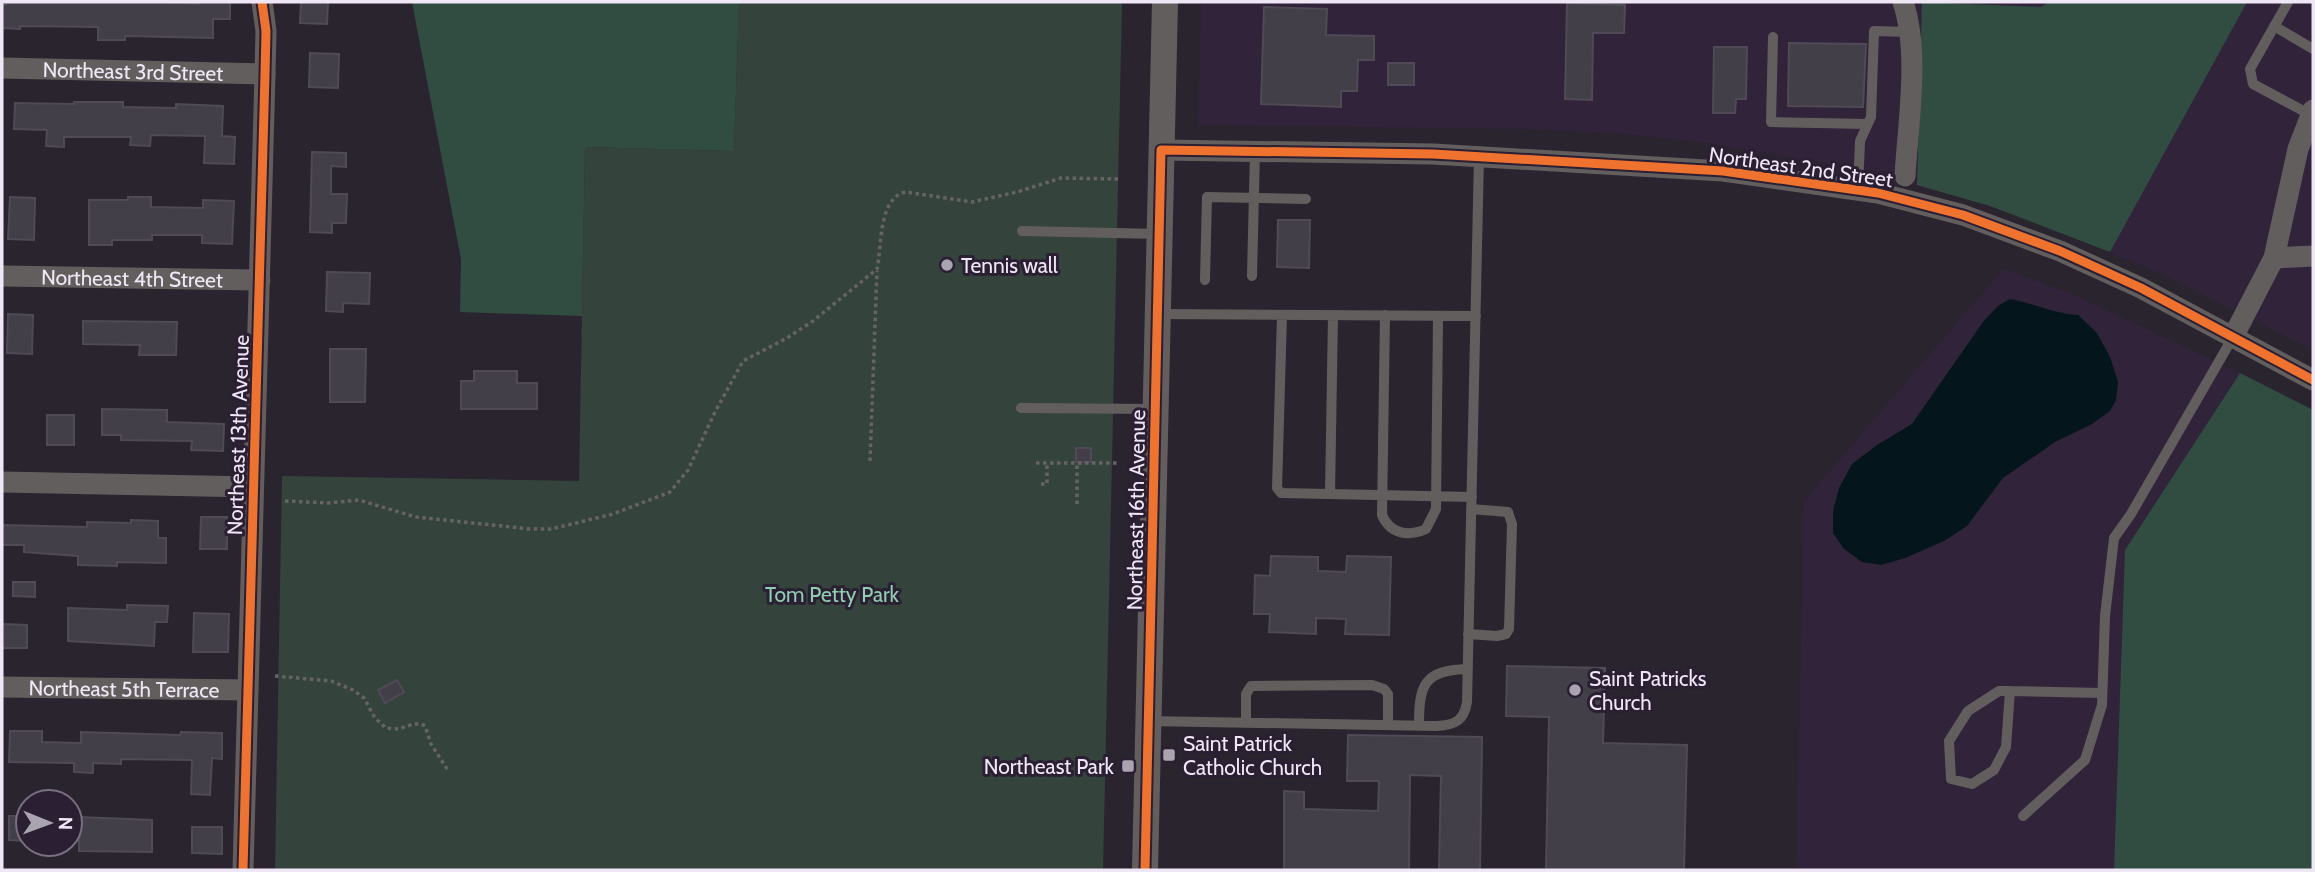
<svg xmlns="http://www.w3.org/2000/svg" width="2315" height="872" font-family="Cabin,sans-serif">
<rect width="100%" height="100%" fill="#2a242f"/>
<path fill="#31233a" d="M1201 2H2313V350L2164 275 2039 223 1990 206 1846 167 1701 142 1614 133 1524 129 1198 125Z
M2003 269 2070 293 2240 373 2125 550 2114 870H1796L1804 501Z"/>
<path fill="#34443d" d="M739 2H1122L1103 870H275L282 476 579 481 585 147 734 151Z"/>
<path fill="#314d41" d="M412 2H739L734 151 585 147 582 316 460 312 461 259Z
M1922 2 2041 7 2049 2H2247L2110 252 1990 206 1917 185Z
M2240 373 2313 410V870H2114L2125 550Z"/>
<path fill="#04151c" d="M2010 299C2033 303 2055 314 2078 315L2097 333 2110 357 2118 382 2116 400 2110 411 2092 424 2055 442 2003 478 1967 526 1944 541 1905 558 1881 565 1862 562 1844 549 1833 533V511L1839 488 1852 464 1877 445 1912 424 1983 322 1998 306Z"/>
<path fill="#423f49" stroke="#4f4a55" stroke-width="2" d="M6 2H165L199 4V2H230V19H213V38L125 36V40H98V27L20 26V29L2 28V5H6Z
M301 2H328L327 24 300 23Z
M1567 3 1625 5 1624 33H1593L1592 100 1565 99Z
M1264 7 1327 9 1326 35 1374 36V60H1358L1357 91H1341V107L1261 104Z
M1789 43 1866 44 1863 107 1788 106Z
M1714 47H1747L1746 99H1736L1735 113H1713Z
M310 53 339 54 338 88 309 87Z
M1388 63H1414V85H1388Z
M74 102H123V107L176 108V104L223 106 222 136 235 137 234 164 204 163 205 136 151 135 150 146 130 145 131 137H64V147L46 146 47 130 14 129 15 103 74 104Z
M312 152 346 153V167L331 166V194H347L346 223H332V233L310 232Z
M10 197 35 198 34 240 8 239Z
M128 197H151V207L203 208V200L234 201 232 244 202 243V235H152V240H112V245H89V200H128Z
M1278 220H1310L1309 268 1277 267Z
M327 272 370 273 369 304 343 303V312L326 311Z
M8 314 33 315 32 354 7 353Z
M83 321 177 322 176 355H139L140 345 83 344Z
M330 349H366L365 402H330Z
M474 371H517V383H537V409H461V381H474Z
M102 409 167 410V422L224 424 223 451 191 450 192 441 121 440V435H102Z
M47 415H74V445H47Z
M1076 448H1091V462H1076Z
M201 517H227V549H200Z
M131 520 158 521V538H166V563L117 562V566L78 565V556L24 552V545H2V525L87 527V522L131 523Z
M1271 556 1318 557V571L1346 572 1347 556 1391 557 1389 635 1345 634 1346 619 1316 618V634L1269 632 1270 614H1254L1255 575 1270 576Z
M13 582H35V597L13 596Z
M127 605 168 606 167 622H155L154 646 68 641V608L127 610Z
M194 613 229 614 228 652H193Z
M2 624 27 625V648H2Z
M1507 666 1605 668 1603 743 1687 745 1684 870H1546L1549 717 1506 716Z
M397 680 404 692 385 703 378 690Z
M10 731H42V742L81 743V732L180 735 181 732 222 733V759L212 758 210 795 191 794 192 760 121 759V764L93 763V773L74 772V763L9 762Z
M1348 735 1482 737 1480 870H1439L1441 776 1410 775 1409 870H1284V791L1304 792V809L1378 811 1379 781H1347Z
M9 816H23V824H28V841L9 840Z
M79 817 152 820V852L79 851Z
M192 827H222V854L192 853Z"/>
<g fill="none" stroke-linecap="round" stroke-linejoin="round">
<path stroke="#676365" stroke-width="3.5" stroke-dasharray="3.5 3.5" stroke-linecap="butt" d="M870 461 877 271
M1036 463H1118
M1041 484H1047V463
M285 501 328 503 359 500 416 517 530 529H551L613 514 670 492 688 470 715 412 743 361 787 338 813 321 877 269C882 247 878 197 906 192L972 202 1017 192 1061 178 1121 179
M1077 504V463
M275 676 331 681 353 690 364 698 375 718 386 728 399 729 413 724H421L425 726 431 744 449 772"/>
<path stroke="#635e5e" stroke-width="10" d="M2288 2 2250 69 2253 84 2311 115
M2274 26 2313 49
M1773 37 1771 122 1867 124
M1858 190 1860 141 1871 117 1874 31 1910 32
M1022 231 1159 234
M1252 276 1255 151
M1205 280 1207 197 1306 199
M1157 314 1476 316
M1282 315 1277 488 1281 493 1472 497
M1385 315 1382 515C1390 534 1408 537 1426 529L1436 509 1438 316
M1021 408 1155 409
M1330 494 1333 315
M1468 634 1497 636 1506 634 1509 629 1512 524 1508 512 1471 509
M2010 691 2006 747 1994 770 1972 784 1951 779 1949 741 1968 711 1999 691H2010L2102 693
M1148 721 1436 726C1455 725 1464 721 1467 702L1479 156
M1246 723V694L1251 686 1372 685 1384 689 1388 694V725
M1419 726C1419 686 1423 670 1467 669
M2023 816 2085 760 2102 705 2105 616 2114 538 2131 514 2233 337"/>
<g stroke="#635e5e" stroke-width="21">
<path d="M1903 2C1920 53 1908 122 1905 176"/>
<path id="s1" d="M2 68 265 74"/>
<path d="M1161 150 1433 154 1723 171 1878 193 1963 215 2060 251 2141 288 2313 380"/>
<path d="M2274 258 2313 256"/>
<path id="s2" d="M2 276 260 280"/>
<path d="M2233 337 2274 258 2298 149 2313 110"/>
<path d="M2 482 253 487"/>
<path id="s3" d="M2 687 248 690"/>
<path d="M243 870 265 74 266 31 262 2"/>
</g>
<path stroke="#635e5e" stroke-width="26" d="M1145 870 1165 2"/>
<defs>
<path id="cycleway" d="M243 870 265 74 266 31 262 2
M1145 870 1161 150 1433 154 1723 171 1878 193 1963 215 2060 251 2141 288 2313 380"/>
</defs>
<use href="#cycleway" stroke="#2b1f33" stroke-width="13"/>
<use href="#cycleway" stroke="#ef722f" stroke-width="9"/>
</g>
<g fill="#aaa3b0" stroke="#2b1f33" stroke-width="2.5">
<circle cx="947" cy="265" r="7"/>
<circle cx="1575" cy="690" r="7"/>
<rect x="1162" y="748" width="14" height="14" rx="3.5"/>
<rect x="1121" y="759" width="14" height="14" rx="3.5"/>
</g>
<g text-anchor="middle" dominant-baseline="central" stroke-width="6" stroke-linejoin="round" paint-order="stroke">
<g font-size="21" fill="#efe7f5" stroke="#2b1f33">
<text stroke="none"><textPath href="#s1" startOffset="131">Northeast 3rd Street</textPath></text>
<text transform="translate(1801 167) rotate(8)">Northeast 2nd Street</text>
<text stroke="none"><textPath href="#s2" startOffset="130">Northeast 4th Street</textPath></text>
<text transform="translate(238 435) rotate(-88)">Northeast 13th Avenue</text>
<text transform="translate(1136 510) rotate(-89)">Northeast 16th Avenue</text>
<text stroke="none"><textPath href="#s3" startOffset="122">Northeast 5th Terrace</textPath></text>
</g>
<g font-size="21" fill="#efe7f5" stroke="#2b1f33" text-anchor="start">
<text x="961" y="265">Tennis wall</text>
<text x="1589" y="678">Saint Patricks<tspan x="1589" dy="24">Church</tspan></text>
<text x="1183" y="743">Saint Patrick<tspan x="1183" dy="24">Catholic Church</tspan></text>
<text x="1114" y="766" text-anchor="end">Northeast Park</text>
</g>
<g font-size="21" fill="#8fceb0" stroke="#2b1f33">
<text x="832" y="594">Tom Petty Park</text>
</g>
</g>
<rect width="2315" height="872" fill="none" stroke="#efe7f5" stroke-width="7"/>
<g transform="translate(49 823) rotate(91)"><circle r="33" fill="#2b1f33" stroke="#796f81" stroke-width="2"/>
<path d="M0-5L12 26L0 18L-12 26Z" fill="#aaa3b0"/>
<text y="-10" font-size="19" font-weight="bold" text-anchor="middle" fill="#efe7f5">N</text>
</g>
</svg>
